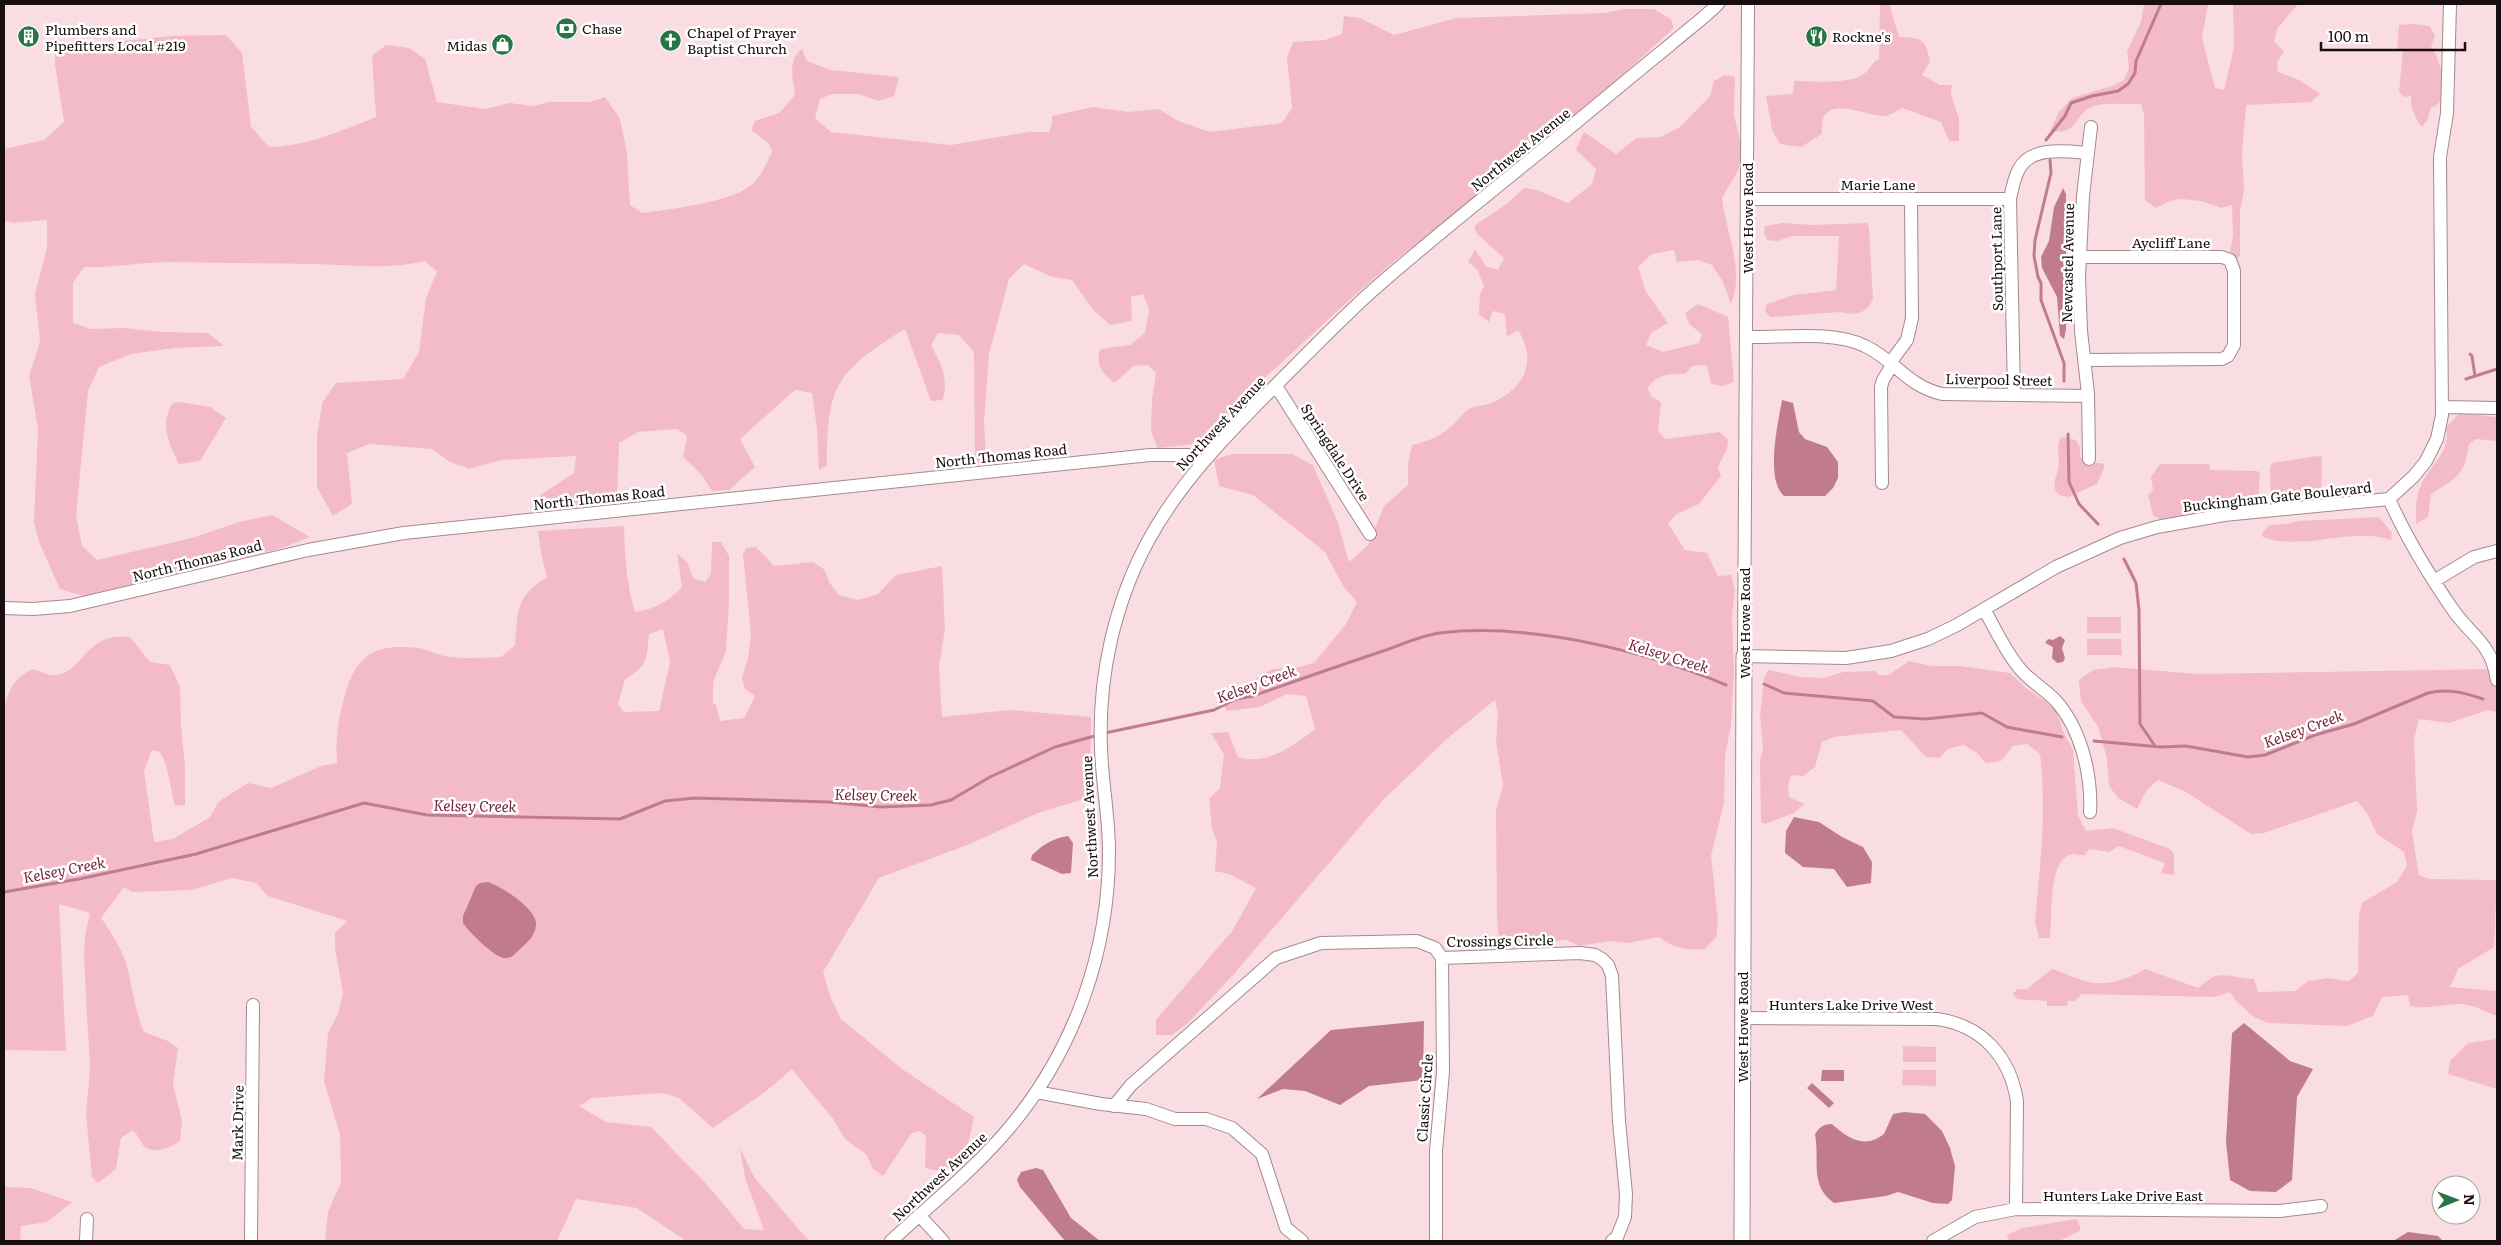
<svg xmlns="http://www.w3.org/2000/svg" width="2501" height="1245" font-family="Literata,serif">
<rect width="100%" height="100%" fill="#fadde3"/>
<path fill="#f3bbc8" fill-rule="evenodd" d="M1880 4H1889L1899 37C1921 38 1926 38 1930 62L1922 75 1940 85H1952L1951 95 1959 119V141H1949L1941 122 1902 108C1897 111 1890 116 1884 116 1861 115 1818 91 1822 134L1801 147 1780 144 1772 130 1766 96 1793 94 1794 81C1813 81 1851 85 1865 73 1871 68 1871 63 1879 59Z
M2144 4H2208L2202 38 2215 88 2224 90 2234 48 2233 4H2298L2277 29 2274 42 2284 51 2277 62 2278 72 2299 80 2320 94 2311 102 2246 105 2242 154 2244 190 2240 212V256L2235 260 2230 255 2233 234 2232 205 2221 208 2201 201 2181 199 2170 201 2156 208 2145 200 2144 114 2141 104C2127 105 2107 102 2094 106 2073 113 2080 136 2050 131L2059 112 2072 98 2115 85 2124 80 2129 68 2127 51 2141 22Z
M1624 9H1654L1671 19 1674 28 1599 96 1393 262 1346 303 1241 400 1211 437 1195 444 1158 448 1151 432 1152 400 1156 373 1148 365 1134 366 1114 383C1101 370 1096 368 1100 349L1130 345 1145 333 1149 309 1143 294 1131 297 1132 321 1110 325 1094 311 1072 280 1052 277 1024 264 1009 279 989 354 984 422 986 460 975 465 974 352 959 335 938 333 931 345C942 366 948 376 943 400L931 401 905 329C837 371 827 384 827 465L819 470 817 429 812 393 795 390 740 439 755 467 729 490 712 491 701 474 683 457 687 436 677 429 638 432 619 443 617 499 593 504 552 507 539 496 574 473 576 456 501 460 469 469 450 462 432 449 369 444 347 453 352 504 333 516 317 487V436L322 403 336 383 403 379 419 352 426 298 437 272 425 261C388 270 349 265 312 264 265 263 218 263 171 262 142 262 113 268 84 267L73 283V323L91 329 124 328 164 332 208 333 224 346 174 348 131 354 99 367 88 391 76 515 82 546 97 560 192 538 239 522 272 515 310 537 282 548 83 596 60 589 39 542 34 522 38 429 29 376 40 342 35 293 47 248V220L13 223 4 220V149L44 140 64 122 55 64V48L172 36 226 35 242 53 251 127 269 147C308 146 340 131 376 117L372 56 386 45 409 48 425 59 437 102 485 109 510 103 533 106 549 102H590L605 97 620 119 627 153 630 205 642 213C670 209 727 203 750 186 761 178 767 163 772 151L769 144 751 130 755 121 779 113 795 95C793 77 787 61 802 49L807 61 831 70 899 77 894 96 879 101 858 94H832L820 99 815 118 831 132 951 145 1029 132H1049L1052 124V116L1093 107 1129 112 1159 109 1178 121 1210 132 1282 123 1292 108 1287 58 1293 42 1325 40 1342 34 1344 16 1360 18 1394 35 1456 18 1604 13Z
M2413 24 2430 26 2435 36 2431 46C2441 62 2443 77 2445 95L2438 104 2431 108 2427 121 2422 127C2415 118 2410 107 2411 96L2404 97 2399 92 2403 51H2397L2399 25Z
M1725 75 1735 77 1734 115 1742 149 1739 169 1722 198C1726 233 1745 271 1731 304L1723 282 1712 265 1698 260 1677 262 1674 250 1652 254 1638 267 1646 292 1668 323 1651 333 1646 345 1663 352 1699 343 1702 334 1690 325 1685 313 1698 304 1728 317 1734 382 1722 386 1711 384 1707 365 1692 366 1685 374C1668 373 1658 375 1647 388L1652 397 1661 402 1658 431 1665 439 1720 432 1728 440 1727 449 1718 467 1721 476 1699 504 1677 514 1668 523 1685 550 1707 553 1718 576 1731 575 1735 589 1732 617 1734 671 1731 725 1725 756 1724 803 1711 856 1718 921 1716 937 1705 949C1687 950 1674 949 1659 937L1628 943 1611 941 1579 946 1567 940 1518 943 1499 940 1497 919 1496 811 1503 785 1496 741 1498 715 1495 700 1448 738 1383 800 1233 975 1188 1023 1172 1035H1156V1020L1233 930 1256 888 1229 874 1215 871 1217 841 1212 829 1209 799 1220 788 1224 755 1211 733 1228 732 1238 757C1267 766 1293 746 1315 729L1306 696 1287 694 1260 707 1227 711 1220 698 1273 669 1299 667 1314 663 1346 624 1357 602 1343 586 1325 552 1253 495 1219 486 1214 460 1232 454H1292L1313 465 1338 523 1349 562 1368 545 1384 506 1408 485V464L1412 445C1430 441 1443 435 1456 422 1460 418 1464 412 1469 409 1475 405 1484 406 1491 403 1524 389 1538 362 1518 330L1507 337 1505 314 1493 311 1489 322 1479 314 1480 294 1484 286 1477 269 1468 262 1475 250 1486 266 1498 270 1504 258 1477 234 1474 226 1508 203 1524 188 1537 190 1568 203 1592 184 1596 169 1576 150 1584 132 1616 154 1637 138 1661 137 1680 127 1710 96 1714 81Z
M1783 223 1812 225 1867 223 1869 227 1873 299C1868 313 1855 316 1840 312L1770 317 1765 311 1767 304 1794 295 1836 290 1839 236H1792L1777 241 1767 240 1764 233 1765 226Z
M181 402 210 407 226 418 200 461 179 464C169 444 159 424 173 403Z
M2459 413 2497 417V441L2476 439 2469 444C2464 476 2458 477 2431 494L2428 517 2416 524C2416 510 2415 497 2421 485 2430 465 2452 451 2446 428Z
M2061 437 2076 440 2080 447V457L2095 463H2102L2105 466 2097 484 2068 497 2059 495 2055 490C2054 477 2056 479 2058 470 2061 458 2055 449 2061 437Z
M2318 456 2322 457 2321 499 2271 503 2270 468 2272 463Z
M2160 464H2209L2210 470 2257 471 2260 473 2258 505 2162 520 2153 515 2148 495 2153 490 2151 477Z
M2379 517 2392 533 2391 540C2351 526 2302 552 2263 537L2262 533 2270 525 2288 524 2299 521Z
M624 526C625 555 626 584 635 612 655 609 668 602 682 587L677 553 687 562 693 578 705 582 711 574 712 542H721L729 556V602L726 651 713 682V704H716L720 721 744 718 755 696 745 689 742 678 748 658 751 636 743 555 746 548 756 547 774 566 813 562 825 570 829 582 839 595 858 600 878 594 896 575 942 566 945 629 939 667 942 717 1009 710 1091 717 1090 797 1038 813 970 844 879 878 823 972 830 996 841 1019 902 1069 974 1117 969 1140 959 1164 940 1171 925 1168 926 1136 919 1131 911 1134 883 1176 872 1168 867 1155 845 1139 833 1119 792 1069 765 1092 713 1128 679 1098 663 1093 592 1098 579 1106 606 1122 651 1127 710 1188 744 1229 764 1230 745 1178 740 1148 754 1177 809 1241H686L637 1208 576 1199 557 1241H325L328 1212 341 1182 340 1135 324 1081 328 1033 338 1014 343 993 335 948V933L347 921 268 896 256 883 232 878 192 890 132 892 124 887 101 918C112 933 124 952 128 970 133 992 135 1011 144 1032L168 1041 178 1048 173 1084 182 1121 180 1141C170 1148 157 1154 145 1147 141 1144 138 1135 133 1130L121 1138 116 1169 98 1183 92 1177 86 1114 90 1069 84 958 85 936 90 913 59 904 66 1051 4 1050V709C9 689 14 678 33 669 39 671 49 676 56 675 83 673 85 631 130 637L150 662 170 665 180 687 181 725 185 765V805L175 806C170 789 169 766 160 752L152 750 144 771 154 842 173 839 210 817 218 802 248 783 271 788 321 766 337 763C335 737 339 713 347 688 360 651 379 644 418 648 427 649 435 654 444 656 462 659 482 658 501 657L515 645C518 611 515 597 547 577L541 553 538 531ZM663 629 670 662 659 711 624 712 618 704 625 679C648 667 647 657 649 634Z
M2087 617H2121V633H2087Z
M2087 639H2121L2122 655H2087Z
M1909 661 1931 666H1960L2010 673 2026 688 2045 701 2057 712 2063 731 2073 750 2078 816 2086 831 2113 828 2170 849 2174 854V875L2161 873 2165 863 2119 846 2109 852 2089 849 2085 855C2081 856 2077 854 2073 854 2047 857 2053 919 2050 938H2039L2035 923C2040 864 2047 813 2040 754L2027 744 2013 746 2001 761 1986 763 1977 753 1964 745 1948 749 1939 758 1926 757 1901 730 1834 737 1822 742 1815 767 1803 776 1791 775 1788 785 1789 797 1804 804 1794 813 1765 824 1761 822 1760 760 1763 750 1760 715 1764 678 1768 670 1801 677 1824 678 1843 672 1874 671 1880 675H1889Z
M2114 667 2198 674 2495 669 2497 712 2488 710 2449 723 2419 719 2414 740 2417 811 2412 832 2419 875 2429 879 2497 880 2494 947 2458 969 2450 987 2497 991V1016C2488 1013 2478 1007 2468 1005 2449 1001 2429 1011 2410 1006L2408 995 2382 997 2373 1016 2347 1026 2268 1023 2254 1017 2237 1002 2230 992 2215 997 2082 994 2074 1001H2068L2067 1006H2047V1001L2017 999 2013 993 2018 989H2027L2052 969C2063 972 2071 977 2082 980 2104 988 2126 980 2145 969L2198 988C2202 985 2206 981 2211 978 2221 971 2241 979 2254 979L2258 992 2295 991 2308 981 2327 978 2349 981 2358 973 2359 914 2362 903 2397 882 2407 866 2404 852 2377 834 2367 813 2357 801 2264 833 2251 834 2186 792 2158 780 2146 791 2137 809 2118 798 2109 786 2107 759 2098 727 2081 701 2079 680 2093 670Z
M2497 1039V1089L2448 1074 2450 1061 2468 1043Z
M1903 1046 1936 1047V1062H1903Z
M1903 1070H1936V1086L1902 1085Z
M4 1187 31 1188 72 1202 47 1222 21 1226 20 1241H4Z
M2077 1219 2081 1230 2059 1241H2009L2007 1235 2022 1228Z"/>
<path fill="#c07c8d" d="M2063 188 2066 194V329L2064 339 2060 336 2057 297 2042 268 2041 257 2049 241 2054 207Z
M1782 400 1793 403 1799 432 1805 439 1827 447 1838 462V478L1833 488 1825 496H1784C1765 479 1778 423 1782 400Z
M2060 636 2065 640 2062 648 2065 658 2063 662 2057 663 2052 658 2053 647 2045 643 2048 639 2053 640Z
M1794 817 1819 822 1842 837 1863 847 1872 862 1871 883 1847 887 1834 869 1803 867 1785 853 1786 831Z
M1068 836 1073 843 1071 873 1062 874 1031 860 1032 855C1043 845 1053 838 1068 836Z
M488 882C501 886 535 908 536 923 537 934 527 943 520 949 515 954 511 959 504 958 494 957 469 932 463 923V916L476 886 480 883Z
M1424 1021 1423 1080 1369 1086 1340 1105 1305 1091 1283 1089 1257 1099 1331 1030Z
M2244 1023 2290 1061 2313 1069 2297 1097 2292 1180 2276 1192 2250 1191 2230 1180 2226 1142 2232 1033Z
M1822 1070H1844V1081H1821Z
M1812 1083 1834 1103 1829 1108 1807 1088Z
M1904 1112 1925 1114 1942 1131 1950 1148 1955 1166 1952 1200 1948 1204 1933 1203 1898 1192 1886 1196 1834 1203C1809 1185 1820 1161 1815 1134 1820 1127 1823 1124 1832 1124 1848 1139 1865 1149 1884 1134L1893 1114Z
M1036 1168 1043 1170 1071 1218 1100 1241H1065L1020 1187 1017 1180 1021 1172Z
M2408 1232 2438 1236 2443 1241H2393Z"/>
<g fill="none" stroke-linecap="round" stroke-linejoin="round">
<path stroke="#c07c8d" stroke-width="3" d="M2046 140 2065 116 2071 103 2092 96 2118 91 2128 84 2135 73 2136 61 2161 4
M2050 160 2051 173 2035 240 2034 256 2038 277 2041 283V300L2064 363V381
M2470 354 2472 356 2475 376
M2466 379 2497 369
M2068 434 2069 482 2079 504 2098 524
M2124 559 2136 583 2139 610 2140 724 2155 746
M1764 684 1784 693 1873 701 1894 717 1926 719 1982 713 2007 727 2062 737
M1105 733 1214 710 1236 699 1253 696C1298 680 1344 664 1389 649 1405 643 1423 635 1440 633 1527 622 1646 651 1726 685
M2094 741 2161 747 2186 746 2248 757 2265 755 2315 735 2354 724 2428 693C2448 688 2465 693 2483 699
M4 892 79 879 196 854 364 803 427 815 620 819 665 801 695 798 829 802 881 807 931 805 951 800 990 777 1055 747 1098 735"/>
<defs>
<path id="minor" d="M1748 4 1744 656 1846 658 1891 651 1928 639 1957 625 2056 567 2120 538 2157 527 2224 515 2389 499 2414 476 2426 461 2437 439 2442 415 2440 157 2447 113 2450 4
M1747 199H2010
M2080 257H2222L2230 260 2234 271V345L2228 356 2222 359 2085 360
M1747 337C1782 338 1833 330 1865 346 1895 360 1907 386 1942 394L2088 396
M1890 363 1907 340 1912 318 1911 199
M1276 386 1370 534
M2014 395 2010 199C2012 189 2014 178 2019 169 2031 146 2066 151 2087 153
M2442 407 2497 408
M2089 459 2088 394 2081 331 2079 277 2083 196 2091 127
M1882 483 1881 387 1883 380 1892 365
M2389 499C2406 537 2427 572 2451 607 2470 636 2491 641 2497 680
M2434 581 2474 557 2497 551
M4 608 33 609 70 606 308 550 404 533 1150 455H1188L1201 462
M1985 611C1996 630 2006 653 2021 670 2031 682 2045 689 2056 701 2081 729 2092 775 2090 812
M1442 958 1580 953 1595 955 1602 959 1608 965 1612 976 1619 1121 1626 1194 1625 1217 1617 1237 1612 1241
M1742 1018 1937 1019C1982 1025 2010 1057 2017 1101L2016 1209
M1036 1092 1101 1104 1146 1109 1175 1119H1206L1232 1128 1262 1154 1286 1228 1302 1241
M1114 1106 1131 1085 1276 958 1321 943 1417 941 1435 948 1442 958
M919 1215 943 1241
M86 1241 87 1219
M251 1241 253 1005
M891 1241C931 1204 975 1169 1010 1127 1075 1049 1109 951 1109 851 1109 816 1102 783 1101 748 1098 678 1114 605 1147 543 1180 481 1228 434 1276 385 1308 353 1339 321 1372 291 1439 232 1510 177 1579 120 1609 95 1639 70 1670 45 1686 31 1703 19 1718 4
M1436 1241V1151L1443 1072 1442 958
M1933 1241 1975 1217 2016 1209 2280 1211 2321 1206"/>
<path id="major" d="M1742 1241 1744 656"/>
</defs>
<use href="#minor" stroke="#a4898f" stroke-width="14"/>
<use href="#major" stroke="#a4898f" stroke-width="17"/>
<use href="#minor" stroke="#fff" stroke-width="12"/>
<use href="#major" stroke="#fff" stroke-width="15"/>
</g>
<defs>
<symbol id="bank-disc" viewBox="-11 -11 22 22"><circle r="9.5" fill="#267545" stroke="#fff"/><path d="M-6-4H6V4H-6ZM0-2.3a2.3 2.3 0 1 0 0 4.6a2.3 2.3 0 1 0 0-4.6Z" fill="#fff"/></symbol>
<symbol id="restaurant-disc" viewBox="-11 -11 22 22"><circle r="9.5" fill="#267545" stroke="#fff"/><path d="M-5-6h1v4h1v-4h1v4h1v-4h1v5L-1.5 .5V6h-2V.5L-5-1ZM5-6V6H3V1.5H1.5Q1.5-4 5-6Z" fill="#fff"/></symbol>
<symbol id="building-disc" viewBox="-11 -11 22 22"><circle r="9.5" fill="#267545" stroke="#fff"/><path d="M-4-6H4V6H1V3H-1V6H-4ZM-2.5-4.3h1.7v1.8h-1.7ZM.8-4.3h1.7v1.8H.8ZM-2.5-1h1.7V.8h-1.7ZM.8-1h1.7V.8H.8Z" fill="#fff"/></symbol>
<symbol id="church-disc" viewBox="-11 -11 22 22"><circle r="9.5" fill="#267545" stroke="#fff"/><path d="M-1.2-6h2.4v3.5h3.3v2.4h-3.3V6h-2.4V-.1h-3.3v-2.4h3.3Z" fill="#fff"/></symbol>
<symbol id="shop-disc" viewBox="-11 -11 22 22"><circle r="9.5" fill="#267545" stroke="#fff"/><path d="M-5-2.5h2.3a2.7 3.5 0 0 1 5.4 0H5L5.5 6h-11ZM-1.5-2.5h3a1.5 2.3 0 0 0-3 0Z" fill="#fff"/></symbol>
</defs>
<g fill-rule="evenodd">
<use href="#bank-disc" x="554" y="16" width="25" height="25"/>
<use href="#restaurant-disc" x="1804" y="24" width="25" height="25"/>
<use href="#building-disc" x="16" y="24" width="25" height="25"/>
<use href="#church-disc" x="658" y="28" width="25" height="25"/>
<use href="#shop-disc" x="490" y="32" width="25" height="25"/>
</g>
<g text-anchor="middle" dominant-baseline="central" stroke-width="5" stroke-linejoin="round" paint-order="stroke">
<g font-size="14" fill="#180e10" stroke="#fff" text-anchor="start">
<text x="582" y="28">Chase</text>
<text x="45" y="29">Plumbers and<tspan x="45" dy="16">Pipefitters Local #219</tspan></text>
<text x="687" y="32">Chapel of Prayer<tspan x="687" dy="16">Baptist Church</tspan></text>
<text x="1832" y="36">Rockne's</text>
<text x="487" y="45" text-anchor="end">Midas</text>
</g>
<g font-size="14" fill="#180e10" stroke="#fff">
<text transform="translate(1520 149) rotate(-39)">Northwest Avenue</text>
<text x="1878" y="184">Marie Lane</text>
<text transform="translate(1747 218) rotate(-90)">West Howe Road</text>
<text x="2171" y="242">Aycliff Lane</text>
<text transform="translate(1996 259) rotate(-91)">Southport Lane</text>
<text transform="translate(2067 263) rotate(-89)">Newcastel Avenue</text>
<text transform="translate(1999 379) rotate(1)">Liverpool Street</text>
<text transform="translate(1220 423) rotate(-47)">Northwest Avenue</text>
<text transform="translate(1336 452) rotate(57)">Springdale Drive</text>
<text transform="translate(1001 455) rotate(-6)">North Thomas Road</text>
<text transform="translate(2277 496) rotate(-6)">Buckingham Gate Boulevard</text>
<text transform="translate(599 497) rotate(-6)">North Thomas Road</text>
<text transform="translate(197 560) rotate(-14)">North Thomas Road</text>
<text transform="translate(1744 623) rotate(-90)">West Howe Road</text>
<text transform="translate(1089 817) rotate(-93)">Northwest Avenue</text>
<text transform="translate(1500 940) rotate(-1)">Crossings Circle</text>
<text x="1851" y="1004">Hunters Lake Drive West</text>
<text transform="translate(1742 1027) rotate(-90)">West Howe Road</text>
<text transform="translate(1424 1098) rotate(-86)">Classic Circle</text>
<text transform="translate(237 1123) rotate(-89)">Mark Drive</text>
<text transform="translate(939 1176) rotate(-43)">Northwest Avenue</text>
<text x="2123" y="1195">Hunters Lake Drive East</text>
</g>
<g font-size="15" font-style="italic" fill="#752340" stroke="#fff">
<text transform="translate(1669 655) rotate(17)">Kelsey Creek</text>
<text transform="translate(1256 683) rotate(-20)">Kelsey Creek</text>
<text transform="translate(2303 728) rotate(-20)">Kelsey Creek</text>
<text transform="translate(876 794) rotate(1)">Kelsey Creek</text>
<text transform="translate(475 805) rotate(1)">Kelsey Creek</text>
<text transform="translate(64 869) rotate(-11)">Kelsey Creek</text>
</g>
</g>
<rect width="2501" height="1245" fill="none" stroke="#180e10" stroke-width="10"/>
<g transform="translate(2456 1200) rotate(89)"><circle r="24" fill="#ffffff" stroke="#a39f9f"/>
<path d="M0-4L9 19L0 12L-9 19Z" fill="#267545"/>
<text y="-8" font-size="14" font-weight="bold" text-anchor="middle" fill="#180e10">N</text>
</g>
<path d="M2321 42v8h144v-8" fill="none" stroke="#180e10" stroke-width="2.5"/>
<text x="2328" y="42" font-size="15" fill="#180e10" stroke="#ffffff" stroke-width="4" paint-order="stroke">100 m</text>
</svg>
